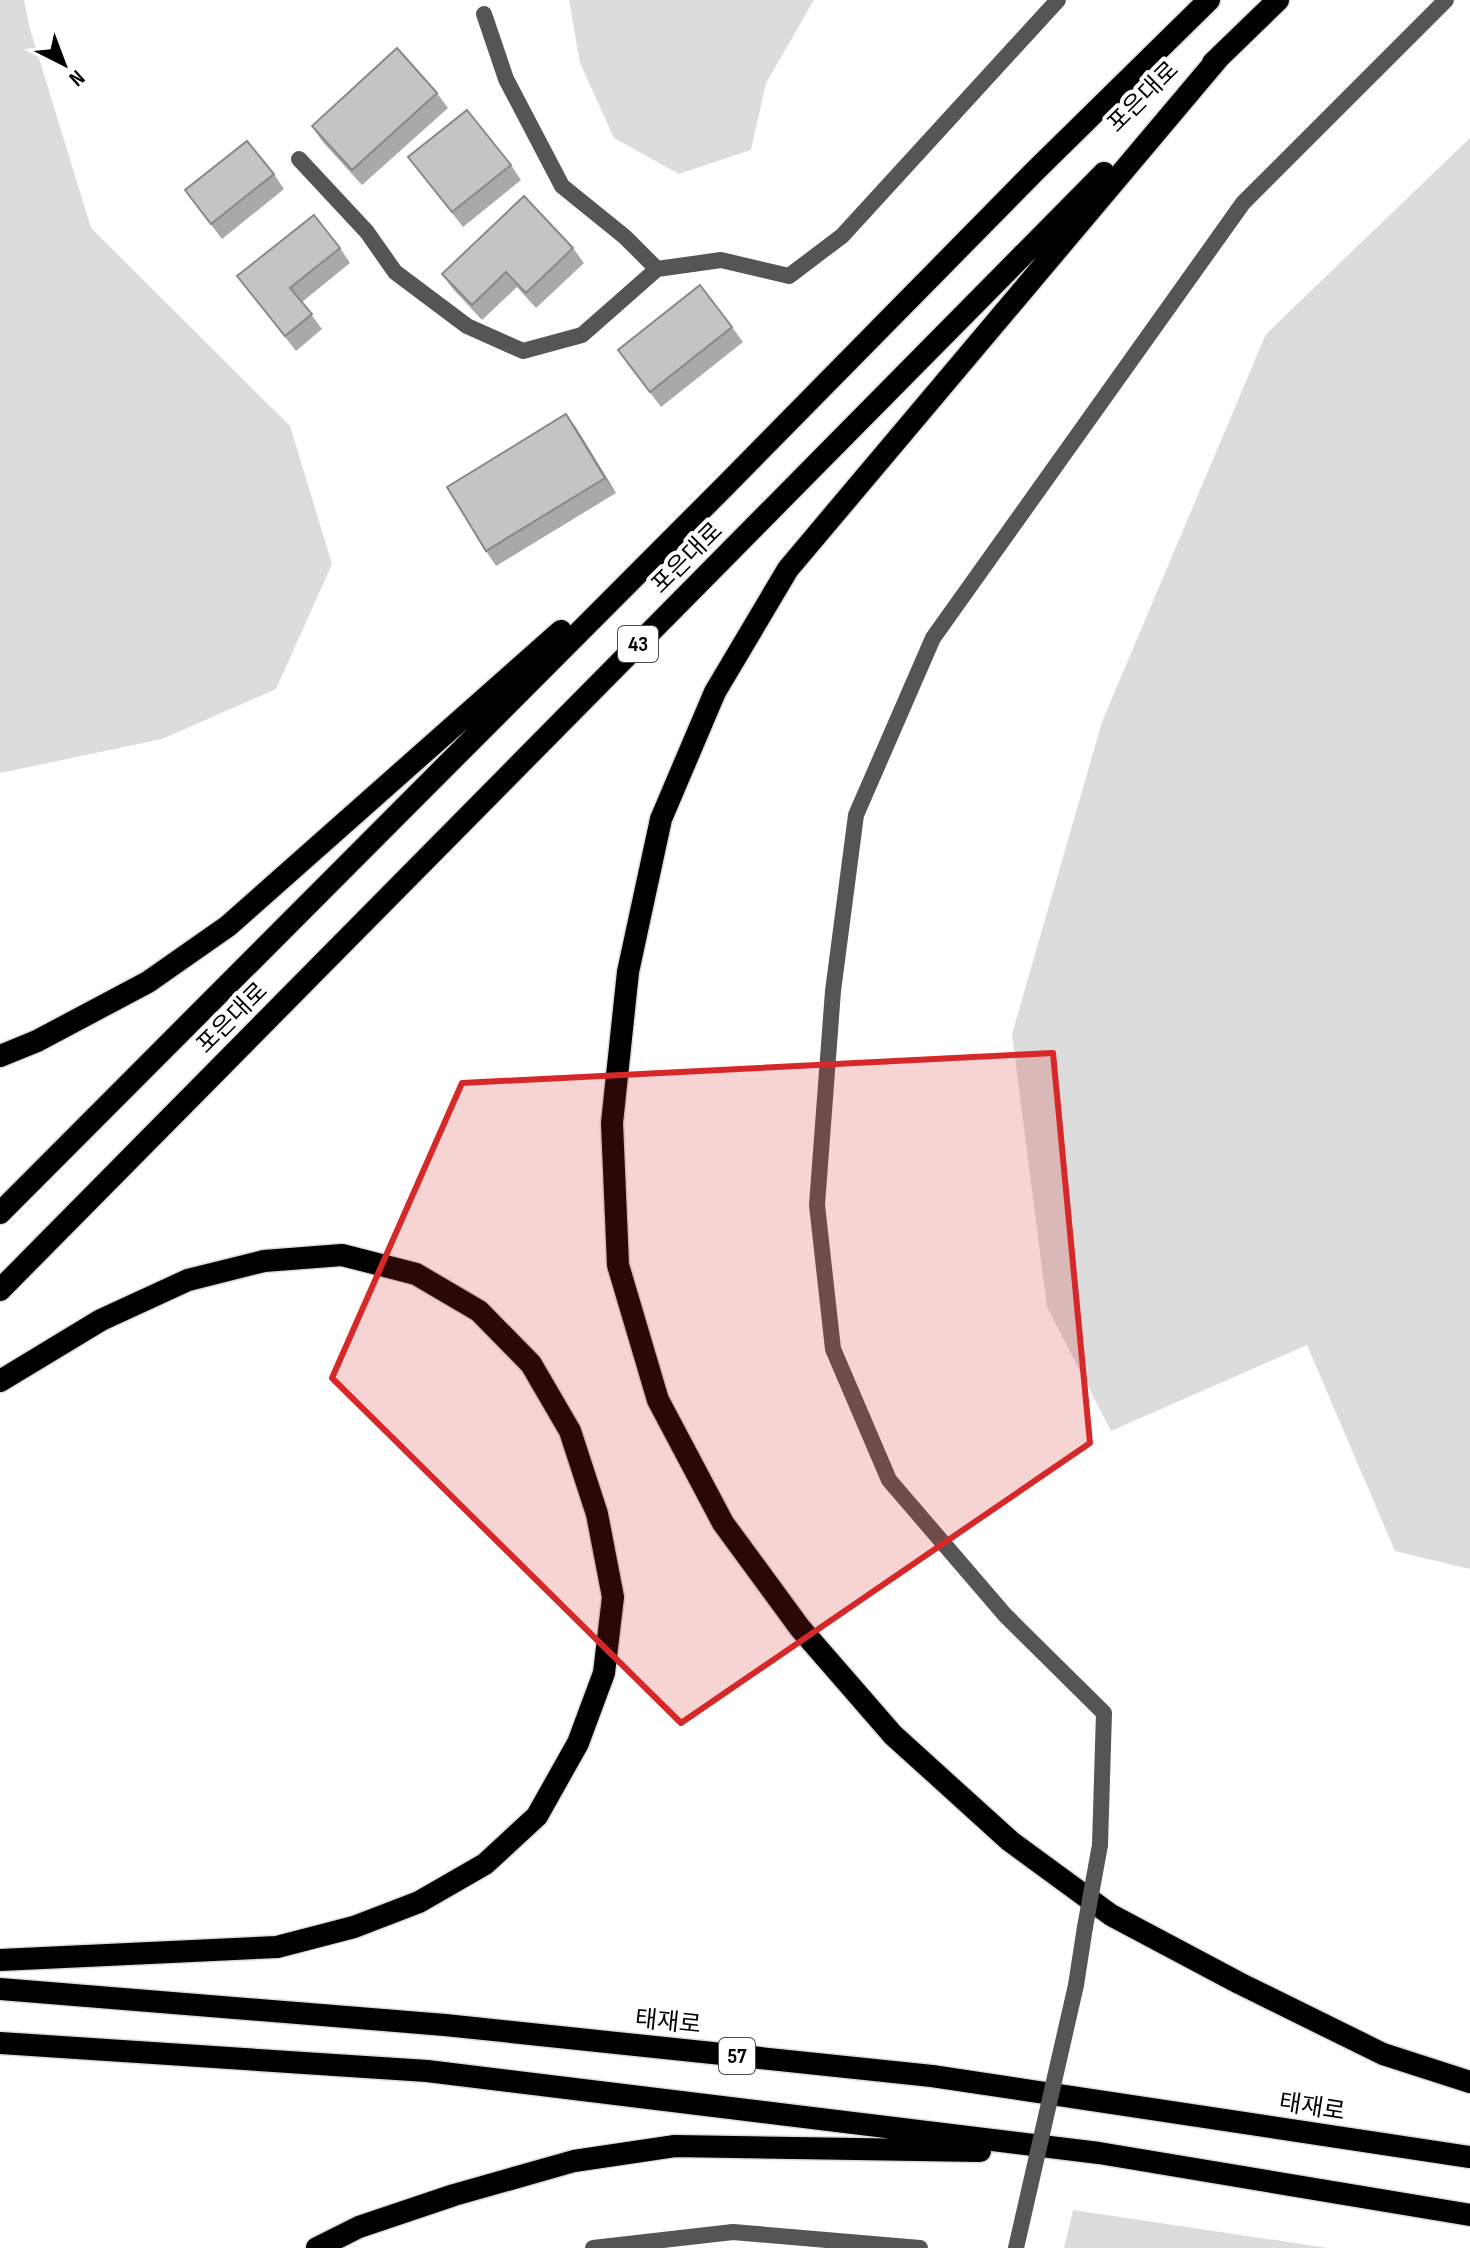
<svg xmlns="http://www.w3.org/2000/svg" width="1470" height="2248" font-family="'Sofia Sans Condensed','Noto Sans KR',sans-serif">
<rect width="100%" height="100%" fill="#fff"/>
<path fill="#dcdcdc" d="M0 0H24L30 29 91 228 290 426 332 564 276 689 162 739 0 773Z
M569 0H814L766 83 751 150 679 174 614 138 580 63Z
M1470 138V1569L1395 1551 1307 1345 1111 1431 1047 1307 1012 1034 1102 722 1266 334Z
M1073 2210 1328 2248H1064Z"/>
<g fill="none" stroke-linecap="round" stroke-linejoin="round">
<defs>
<path id="trunk" d="M1221 55 788 569 715 692 661 819 628 972 612 1123 618 1265 658 1400 723 1523 800 1628 893 1735 1010 1841 1111 1915 1239 1983 1383 2054 1470 2082
M1213 63 1278 0
M0 1056 37 1041 148 982 228 926 561 631
M0 1213 726 485 1035 171 1209 0
M0 1290 1104 173
M0 1381 101 1320 188 1280 264 1261 342 1255 416 1274 479 1311 531 1364 570 1431 597 1514 613 1597 604 1673 578 1743 537 1816 485 1864 419 1902 354 1927 277 1947 0 1960
M0 1989 445 2025 932 2076 1470 2157
M0 2043 427 2071 1099 2153 1470 2215
M317 2248 359 2227 454 2195 574 2161 675 2146 980 2151"/>
</defs>
<use href="#trunk" stroke="#dbdbdb" stroke-width="25"/>
<path stroke="#555" stroke-width="16" d="M484 14 506 79 562 186 625 237 657 269
M299 159 367 232 395 272 467 326 523 351 582 335 657 269 721 260 789 276 842 236 1058 0"/>
<path stroke="#555" stroke-width="16" d="M1100 1845 1104 1713 1005 1615 889 1480 833 1349 817 1205 833 991 856 815 933 638 1243 203 1446 0
M1076 1985 1085 1927
M593 2248 733 2232 920 2248"/>
<use href="#trunk" stroke="#000" stroke-width="22"/>
<path stroke="#555" stroke-width="16" d="M1085 1927 1100 1845
M1016 2248 1076 1985"/>
</g>
<path fill="#a9a9a9" d="M437 93 448 108 362 185 322 141 312 126Z
M408 157 511 165 521 180 463 227Z
M274 174 284 189 222 239 185 190Z
M340 248 350 263 302 302 322 329 296 351 237 276Z
M573 248 584 263 536 308 517 287 482 320 453 289 442 274Z
M732 327 743 342 661 407 618 350Z
M566 414 616 493 496 566 486 551Z"/>
<path fill="#898989" d="M566 414 577 429 616 493 605 478Z"/>
<path fill="#c4c4c4" stroke="#898989" stroke-width="2" d="M397 48 437 93 352 170 312 126Z
M467 110 511 165 452 212 408 157Z
M247 141 274 174 211 224 185 190Z
M524 196 573 248 526 293 506 272 472 305 442 274Z
M314 215 340 248 290 288 312 314 285 336 237 276Z
M700 285 732 327 650 392 618 350Z
M566 414 605 478 486 551 447 487Z"/>
<path fill="#d62828" fill-opacity="0.2" stroke="#d62828" stroke-width="6" stroke-linejoin="round" d="M1053 1053 1090 1443 681 1723 332 1378 462 1083Z"/>
<g text-anchor="middle" dominant-baseline="central" stroke-width="8" stroke-linejoin="round" paint-order="stroke">
<g fill="#fff" stroke="#4c4c4c" stroke-width="2">
<rect x="618" y="626" width="40" height="36" rx="6"/>
<rect x="719" y="2038" width="36" height="36" rx="6"/>
</g>
<g font-size="22" font-weight="bold" fill="#000">
<text x="638" y="644">43</text>
<text x="737" y="2056">57</text>
</g>
<g font-size="24" fill="#000" stroke="#fff">
<text transform="translate(1143 97) rotate(-45)">포은대로</text>
<text transform="translate(687 558) rotate(-45)">포은대로</text>
<text transform="translate(232 1018) rotate(-45)">포은대로</text>
<text transform="translate(668 2022) rotate(6)">태재로</text>
<text transform="translate(1312 2107) rotate(9)">태재로</text>
</g>
</g>
<g transform="translate(64 64) rotate(138)" stroke="#ffffff" stroke-width="6" paint-order="stroke">
<path d="M0-6L14 30L0 20L-14 30Z" fill="#000000"/>
<text y="-12" font-size="22" font-weight="bold" text-anchor="middle" fill="#000000">N</text>
</g>
</svg>
